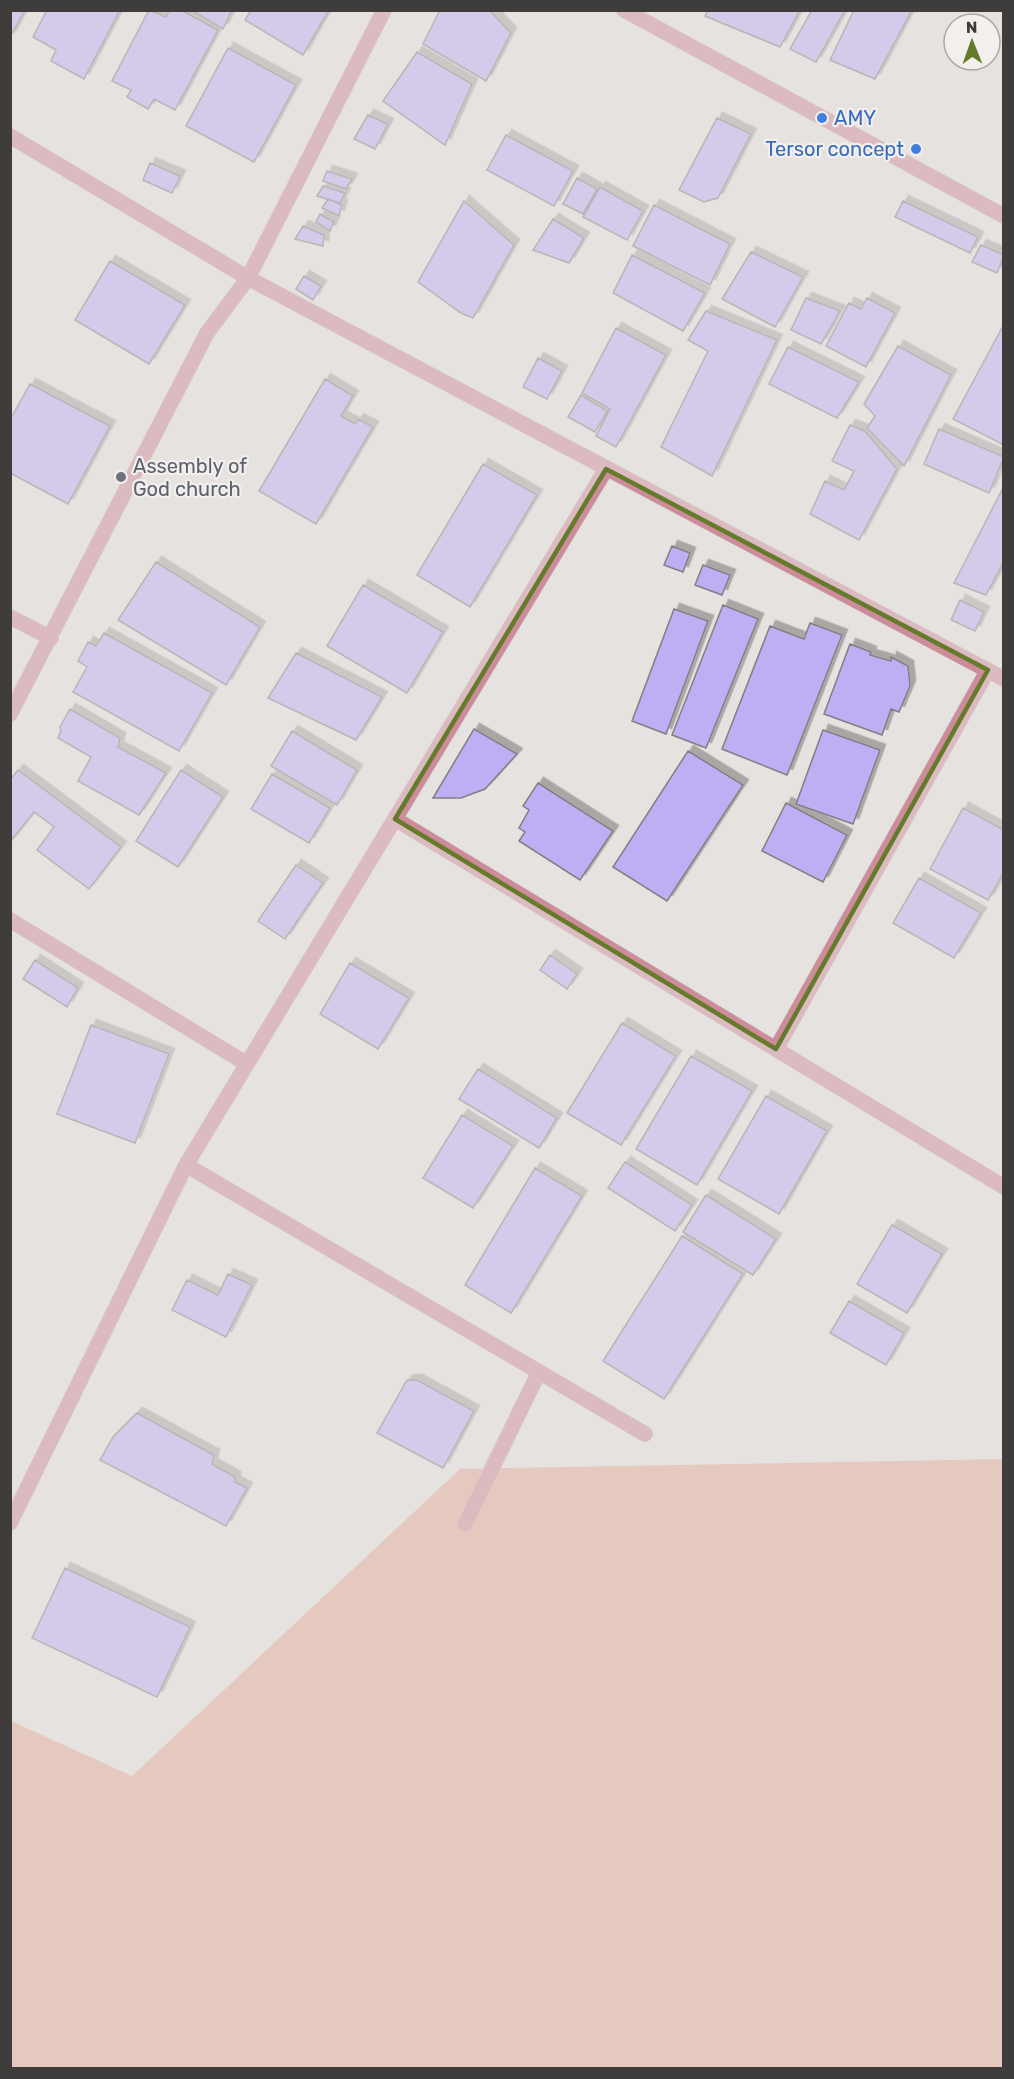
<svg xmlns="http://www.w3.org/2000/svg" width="1014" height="2079" font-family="Rubik,sans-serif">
<defs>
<filter id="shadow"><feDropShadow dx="5.5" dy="-5.5" stdDeviation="0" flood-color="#0004"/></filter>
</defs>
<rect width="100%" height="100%" fill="#e6e2e0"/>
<path fill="#e7aa94" d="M1003 1459V2068H11V1721L132 1776 460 1469Z"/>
<path fill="#beaef3" stroke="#807f83" stroke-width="1.5" filter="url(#shadow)" d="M10 10H25L10 37Z
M47 10H120L84 79 51 61 56 50 33 37Z
M149 10 166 17 170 10H181L218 30 175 110 154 99 148 109 127 97 131 90 112 81Z
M191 10H232L223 29Z
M251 10H329L303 55 245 20Z
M440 10H489L511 33 486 81 423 44Z
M708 10H800L780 47 705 16Z
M812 10H845L816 62 790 49Z
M854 10H912L875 79 830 60Z
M228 48 296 85 254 162 186 126Z
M417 52 472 84 445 145 383 101Z
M368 115 388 124 375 149 354 139Z
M717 118 751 134 718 198 704 202 679 190Z
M506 135 573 171 554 206 487 170Z
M150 163 180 176 172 193 143 180Z
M327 171 352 179 346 189 323 181Z
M577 178 597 189 583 214 563 204Z
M323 186 345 193 340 203 317 196Z
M600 187 643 211 627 240 583 217Z
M328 199 342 205 339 216 322 208Z
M464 201 514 245 473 318 461 313 418 282Z
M903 201 978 237 970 253 895 217Z
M654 205 730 244 710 285 633 246Z
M320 214 334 222 330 231 316 222Z
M553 219 584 238 569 263 533 250Z
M303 226 324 235 323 246 295 239Z
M981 245 1004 255 997 273 972 262Z
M751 252 803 277 775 327 722 299Z
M632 255 705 293 683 331 613 293Z
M110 261 185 305 149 364 75 320Z
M304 276 321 286 313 300 296 289Z
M806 298 840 311 821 344 791 330Z
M867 298 895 313 866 367 826 346 849 303 861 309Z
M706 311 777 340 712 476 661 447 708 351 688 340Z
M1004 324V445L953 419Z
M616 328 666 355 616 447 596 436 610 409 582 393Z
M898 346 951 375 904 466 867 428 875 416 864 404Z
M788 347 859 382 837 418 769 384Z
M538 358 562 371 547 399 523 387Z
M325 379 353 396 341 416 355 424 358 419 373 427 316 524 259 491Z
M30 384 110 426 68 504 10 473V420Z
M581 395 607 411 595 432 568 417Z
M850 425 865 431 897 469 859 540 810 514 825 481 844 490 854 471 832 461Z
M939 429 1004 457 989 493 924 464Z
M483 464 537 495 470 607 417 575Z
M1004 486V561L986 595 954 583Z
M672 546 690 553 683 572 664 565Z
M156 562 260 627 226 685 118 620Z
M703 565 730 575 722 595 695 585Z
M363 585 443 632 407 693 327 646Z
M960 600 984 612 975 631 951 620Z
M723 605 758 619 706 748 672 735Z
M674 609 708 621 666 734 632 721Z
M810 623 842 635 787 775 722 749 770 626 804 639Z
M104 633 212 693 179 751 73 692 87 667 78 661 88 642 96 646Z
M850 644 871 652 870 655 891 661V657L908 666 910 686 899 712 891 709 882 735 824 714Z
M296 653 382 697 356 740 268 698Z
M70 709 120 738 118 747 166 773 139 815 78 781 91 757 58 738 61 731 60 727Z
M474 729 517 754 485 789 461 798H433Z
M823 730 880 750 853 824 796 804Z
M292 731 357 770 337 805 271 766Z
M688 751 743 785 667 901 613 867Z
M18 770 121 847 89 889 37 850 54 827 34 812 10 842V780Z
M181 770 223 797 178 867 136 841Z
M272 774 330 808 309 843 251 809Z
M538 783 613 831 580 880 519 841 525 832 519 828 529 810 523 806Z
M786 803 847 835 823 882 762 851Z
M963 808 1004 830V872L988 900 930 869Z
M296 865 323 883 285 939 258 921Z
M919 878 981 913 954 958 893 923Z
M550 955 577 974 567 989 540 970Z
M35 960 78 988 67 1007 23 979Z
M350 963 409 998 378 1049 320 1014Z
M622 1023 676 1056 621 1145 567 1113Z
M91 1025 169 1054 135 1143 57 1114Z
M691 1056 752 1091 697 1185 636 1149Z
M478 1069 557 1118 539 1148 459 1099Z
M766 1096 827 1131 779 1214 718 1179Z
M462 1115 513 1146 473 1208 423 1178Z
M625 1162 692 1205 675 1231 608 1188Z
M535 1168 582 1196 511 1313 465 1285Z
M706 1195 776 1239 753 1275 683 1232Z
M892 1225 942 1254 907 1313 857 1284Z
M682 1236 743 1274 664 1399 603 1361Z
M228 1274 252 1285 226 1337 172 1310 187 1280 218 1295Z
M849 1301 904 1333 886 1365 830 1333Z
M407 1380H417L474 1411 443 1468 377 1433Z
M137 1413 214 1455 212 1464 235 1477V1482L247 1488 226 1526 100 1460 113 1437Z
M65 1568 190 1627 157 1697 32 1638Z"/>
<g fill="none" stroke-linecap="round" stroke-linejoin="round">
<defs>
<path id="minor" d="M624 10 1004 216
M10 136 248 278 1004 679
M10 617 51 638
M10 714 207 333 248 278 384 10
M395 819 1004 1187
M10 920 247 1064
M776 1049 988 670
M186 1165 645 1434
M10 1523 186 1165 606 469
M465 1524 539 1372"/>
</defs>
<use href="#minor" stroke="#c1bebc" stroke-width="16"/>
<use href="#minor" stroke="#ce8c9a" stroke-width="15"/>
</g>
<path d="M0 0H1014V2079H0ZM606 469 988 670 776 1049 395 819Z" fill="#e6e2e0" fill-opacity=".55" fill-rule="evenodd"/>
<path fill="none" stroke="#657b2c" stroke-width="4.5" stroke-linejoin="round" d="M606 469 988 670 776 1049 395 819Z"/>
<g fill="#3f7fe0" stroke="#f3efed" stroke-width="2">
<circle cx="822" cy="118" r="6"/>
<circle cx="916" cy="149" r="6"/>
</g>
<circle fill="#6b7280" stroke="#f3efed" stroke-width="2" cx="121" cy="477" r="6"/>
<g text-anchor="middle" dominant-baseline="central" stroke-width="4.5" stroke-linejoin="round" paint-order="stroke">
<g font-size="20" fill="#366cbe" stroke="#f3efed" text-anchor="start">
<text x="834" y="118">AMY</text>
<text x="904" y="149" text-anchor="end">Tersor concept</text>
</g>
<g font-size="20" fill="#5b616d" stroke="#f3efed" text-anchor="start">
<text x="133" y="466">Assembly of<tspan x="133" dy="23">God church</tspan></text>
</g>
</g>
<rect width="1014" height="2079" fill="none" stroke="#3e3d3c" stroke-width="24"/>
<g transform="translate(972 42) rotate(359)"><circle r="28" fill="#f3efed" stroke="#aba8a6" stroke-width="1.5"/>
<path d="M0-4.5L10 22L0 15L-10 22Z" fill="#657b2c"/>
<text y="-9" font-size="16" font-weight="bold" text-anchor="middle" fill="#3e3d3c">N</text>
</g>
</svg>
